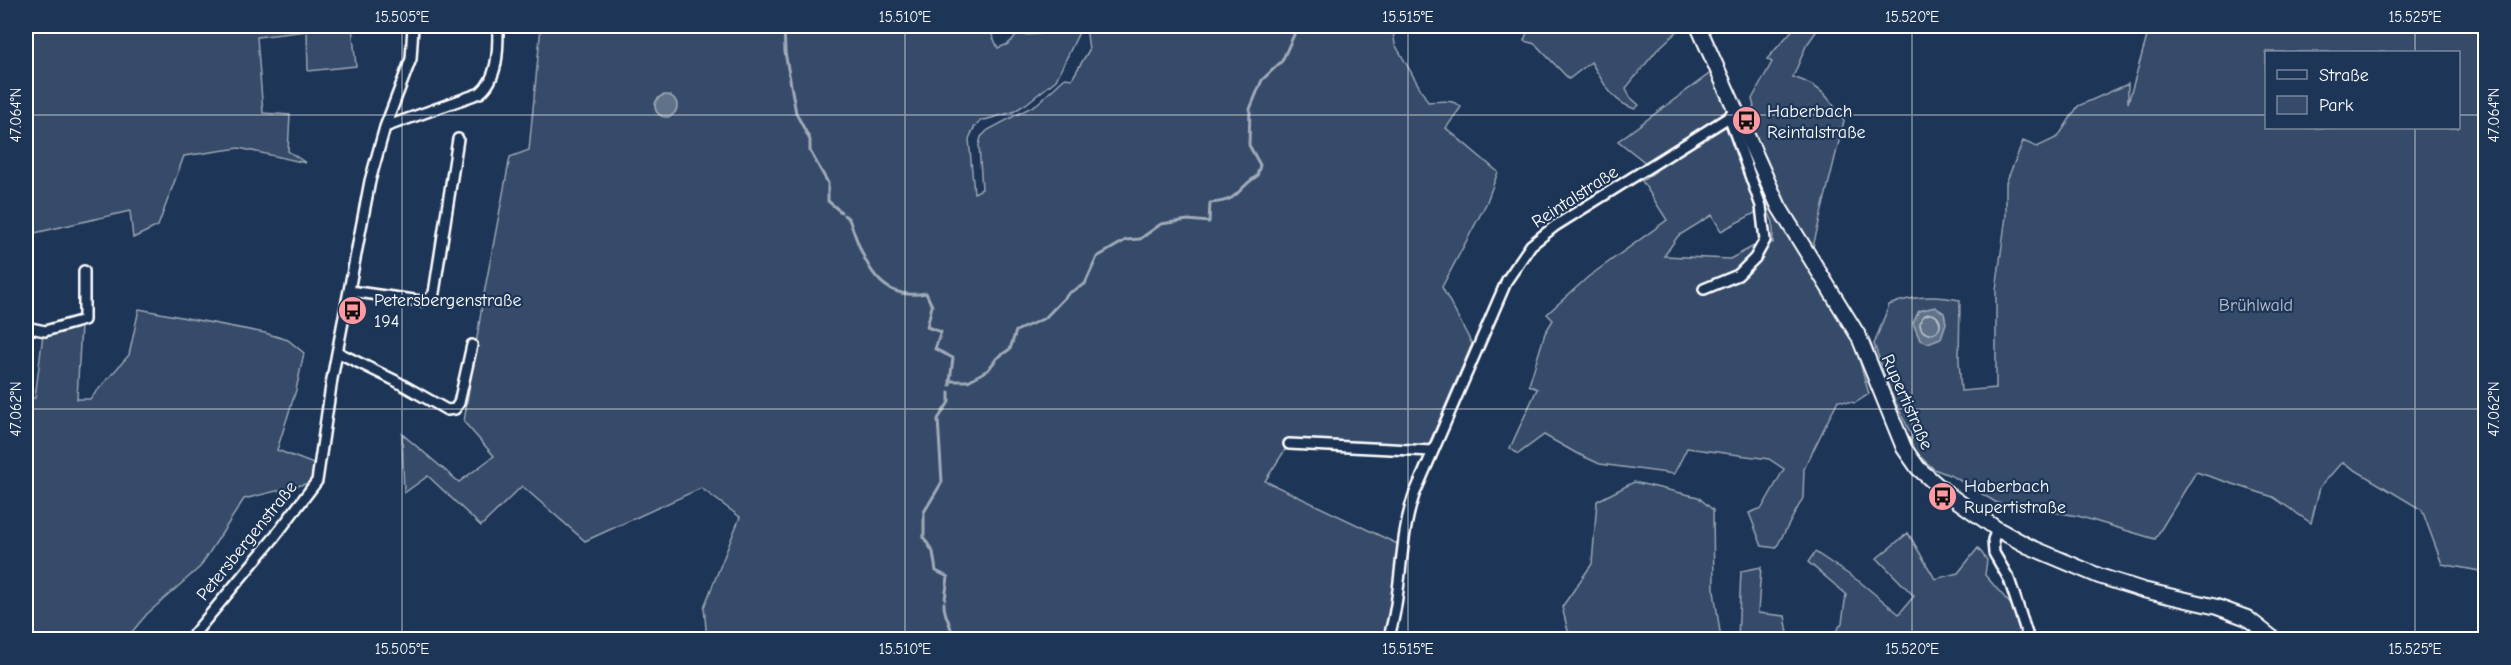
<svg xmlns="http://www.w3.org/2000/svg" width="2511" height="665" font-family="'Comic Neue',sans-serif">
<rect width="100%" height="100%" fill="#1d3557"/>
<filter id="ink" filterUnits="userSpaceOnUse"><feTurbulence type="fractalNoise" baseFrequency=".0167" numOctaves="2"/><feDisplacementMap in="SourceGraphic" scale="12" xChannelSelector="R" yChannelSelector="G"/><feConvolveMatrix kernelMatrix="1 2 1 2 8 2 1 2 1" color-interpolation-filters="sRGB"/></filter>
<g filter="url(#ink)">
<path fill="#364b69" stroke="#9aa5b4" stroke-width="1.5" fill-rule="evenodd" d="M26 26H352L356 66 308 71 307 31 257 37 263 113 290 115 288 151 306 163 239 148 184 156 158 226 133 238 130 211 26 235Z
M541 26H988L998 48 1008 44 1018 34C1032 35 1045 36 1054 26H1082L1056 80 1026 104 1013 112 981 121 974 128 969 139 974 193 982 189 979 145 981 137 988 130 1037 104 1065 78 1072 79 1089 50 1086 26H1401L1393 32 1395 44 1428 102C1439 102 1453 98 1461 107L1446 128 1498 172 1486 204 1442 287 1472 344 1428 446 1292 439 1265 481 1408 549 1402 592 1387 639H707L704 607 740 517 701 488 585 541 522 486 481 526 428 476 404 493 402 434 459 482 494 456 464 422 483 299 510 157 529 150Z
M1529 26H1683L1657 50 1626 88 1630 97 1639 105 1635 109C1611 102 1603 81 1591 62L1569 79 1535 44 1524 41Z
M1796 26H1820L1806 46 1793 77C1821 86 1829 97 1844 121L1808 267 1854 342 1869 394 1855 403 1838 400 1804 469 1803 498 1776 548 1762 546 1749 513 1762 508 1784 469 1769 459 1687 448 1674 474 1600 464 1576 453 1544 435 1518 454 1510 448 1537 389 1529 385 1545 333 1553 320 1547 314 1588 277 1667 220 1642 181 1656 171 1618 141 1712 72 1735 122 1754 107 1752 99 1772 62 1767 59ZM1766 207 1773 222V243L1765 240 1730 259 1664 256 1678 236 1712 215 1721 231Z
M2150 26H2485V572L2442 564 2422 510 2342 462 2320 487 2311 523 2273 497 2196 472 2155 539 2078 516 1997 503 1954 477 1934 469 1910 448 1912 436 1891 393 1874 344 1889 305C1912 295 1935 295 1960 300L1959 360 1961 391 1996 388V290L2006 216V183L2023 141 2037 147 2058 137 2078 106 2128 84V103ZM2266 52H2458V128H2266Z
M139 309 265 333 288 340 304 353 296 390 277 450 319 466 317 481 244 499 200 567 147 614 126 639 27 640 26 398H35L43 334 81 325 77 399H90L129 355Z
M1634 482 1698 497 1713 510 1714 591 1721 639H1570L1562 607 1592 564 1597 501Z
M1908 533 1935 579 1958 573 1978 548 1987 560 1985 575 2013 607 2022 639H1834V634L1842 623 1846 594 1808 562 1815 552 1860 582 1899 614 1914 596 1877 558Z
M1761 567 1758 613 1785 616 1789 639H1738L1741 571Z"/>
<path fill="#617289" stroke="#a0aab8" stroke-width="1.5" d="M655 106a11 11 0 1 1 22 0a11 11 0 1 1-22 0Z
M1935 307 1944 313 1946 323 1941 338 1928 343 1920 340 1913 323 1919 311Z"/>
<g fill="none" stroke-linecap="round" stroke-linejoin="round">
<path stroke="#c0c7d0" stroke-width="1.5" d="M1920 324a10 10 0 1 1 20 0a10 10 0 1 1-20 0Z"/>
<path stroke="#a0aab8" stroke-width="3" d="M784 26 785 52 796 113 810 140V151L828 183V201L841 212
M844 215 849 219C863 257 876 303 926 293L932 306 927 327 941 332 935 349 953 358 950 381
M950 385V381H968L988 370 997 358 1010 349 1016 331 1045 318 1069 293 1085 284 1097 257 1126 240 1140 239 1161 224 1188 220 1209 222 1210 203C1241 201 1235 190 1257 176L1260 165 1249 145 1250 109 1262 80 1282 61 1298 26
M945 599 948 577 936 571 933 552 924 538V512L942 482 938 419 949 402V392
M944 603C943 617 954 626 952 640"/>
<defs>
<path id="street" d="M385 127 480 93C499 78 498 47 498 26
M1704 289 1738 275 1755 258 1765 240 1761 206 1729 117
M350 291 421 301 429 299 434 293 458 139
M26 327 45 331 84 320V271
M339 353 394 380 447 410 455 409 459 403 472 345
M1289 444 1432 451
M1997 529 1993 540 1994 553 2009 579 2029 640
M189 640 273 539 317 481 332 379 370 181 385 127 411 59 413 26
M1388 640C1403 592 1398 542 1414 495L1507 280 1531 245 1555 226 1729 117 1735 108"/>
<path id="secondary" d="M1698 26 1779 207 1859 337 1904 448 1918 468 1945 492 1997 529 2028 546 2099 576 2143 590 2217 607 2247 618 2275 640"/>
</defs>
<use href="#street" stroke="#fff" stroke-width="14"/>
<use href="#secondary" stroke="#fff" stroke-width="18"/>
<use href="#street" stroke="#1d3557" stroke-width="9"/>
<use href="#secondary" stroke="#1d3557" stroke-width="14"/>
</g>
</g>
<path fill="none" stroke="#fff" stroke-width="1.5" stroke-opacity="0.45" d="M402 26V640M905 26V640M1408 26V640M1912 26V640M2415 26V52M26 115H2266M2458 115H2486M2415 128V640M26 409H2486"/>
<defs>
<symbol id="bus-disc" viewBox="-11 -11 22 22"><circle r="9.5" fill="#ff9aa2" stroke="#1d3557"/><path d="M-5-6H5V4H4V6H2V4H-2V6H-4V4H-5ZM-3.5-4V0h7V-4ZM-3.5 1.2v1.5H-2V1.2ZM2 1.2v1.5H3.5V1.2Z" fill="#111"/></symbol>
</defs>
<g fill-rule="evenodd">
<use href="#bus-disc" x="1730" y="104" width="33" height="33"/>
<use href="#bus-disc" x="336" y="294" width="33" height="33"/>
<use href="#bus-disc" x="1926" y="480" width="33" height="33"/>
</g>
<g text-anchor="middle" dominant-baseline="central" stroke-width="4.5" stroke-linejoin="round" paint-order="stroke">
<g font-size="18" fill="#fff" stroke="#1d3557" text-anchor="start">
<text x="1767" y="111">Haberbach<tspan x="1767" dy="21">Reintalstraße</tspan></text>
<text x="374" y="300">Petersbergenstraße<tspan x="374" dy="21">194</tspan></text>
<text x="1964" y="486">Haberbach<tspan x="1964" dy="21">Rupertistraße</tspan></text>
</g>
<g font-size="18" fill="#fff" stroke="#1d3557">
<text transform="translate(1575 197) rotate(-33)">Reintalstraße</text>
<text transform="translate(1907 402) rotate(66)">Rupertistraße</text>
<text transform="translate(247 541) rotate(-51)">Petersbergenstraße</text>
</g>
<g font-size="18" fill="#b9c0ca" stroke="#1d3557">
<text x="2256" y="305">Brühlwald</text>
</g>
</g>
<rect width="2511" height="665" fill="none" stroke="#1d3557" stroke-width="66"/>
<rect x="2265" y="51" width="195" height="78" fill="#1d3557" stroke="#77869a" stroke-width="1.5"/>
<rect x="2277" y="70" width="30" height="9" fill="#1d3557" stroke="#77869a" stroke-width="1.5"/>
<text x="2319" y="81" font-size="18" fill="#ffffff">Straße</text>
<rect x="2277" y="96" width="30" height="18" fill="#364b69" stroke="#77869a" stroke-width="1.5"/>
<text x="2319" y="111" font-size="18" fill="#ffffff">Park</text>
<rect x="33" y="33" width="2445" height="599" fill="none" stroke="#fff" stroke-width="2"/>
<g font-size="15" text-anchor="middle" fill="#fff">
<text x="402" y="22">15.505°E</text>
<text x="905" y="22">15.510°E</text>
<text x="1408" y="22">15.515°E</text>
<text x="1912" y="22">15.520°E</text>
<text x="2415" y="22">15.525°E</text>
<text transform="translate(16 115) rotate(-90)" y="5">47.064°N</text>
<text transform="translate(2494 115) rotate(-90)" y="5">47.064°N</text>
<text transform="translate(16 409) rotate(-90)" y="5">47.062°N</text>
<text transform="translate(2494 409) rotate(-90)" y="5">47.062°N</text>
<text x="402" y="654">15.505°E</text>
<text x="905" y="654">15.510°E</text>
<text x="1408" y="654">15.515°E</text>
<text x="1912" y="654">15.520°E</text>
<text x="2415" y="654">15.525°E</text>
</g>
</svg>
